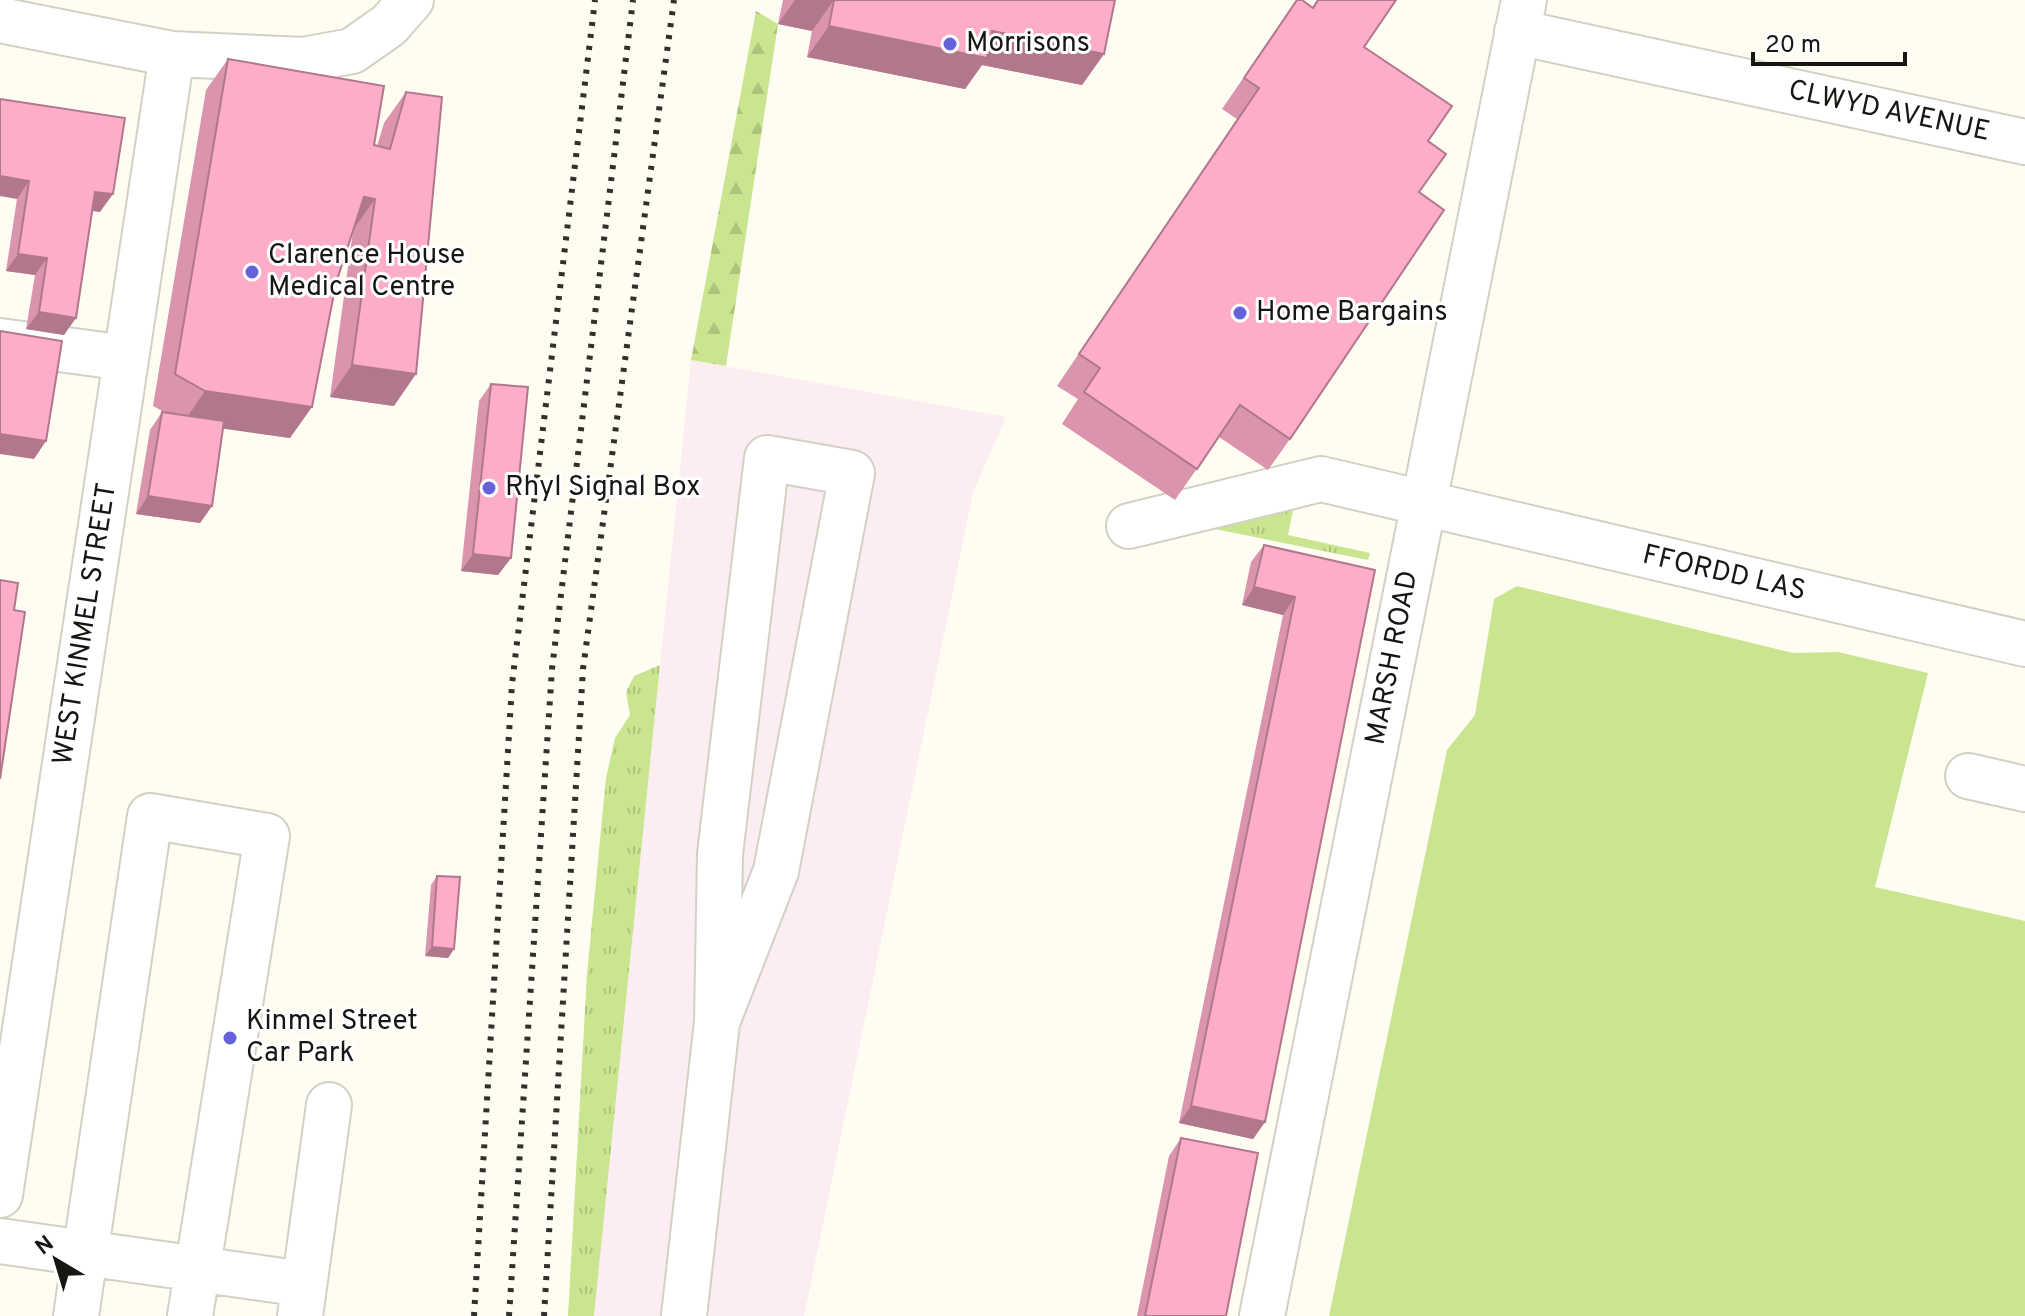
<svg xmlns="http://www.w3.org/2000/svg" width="2025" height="1316" font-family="Overpass,sans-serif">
<defs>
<pattern id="grass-tufts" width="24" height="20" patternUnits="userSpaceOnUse" patternTransform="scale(2)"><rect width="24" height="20" fill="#cae590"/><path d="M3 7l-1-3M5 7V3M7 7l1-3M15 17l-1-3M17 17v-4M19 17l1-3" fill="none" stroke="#adc47b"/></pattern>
<pattern id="forest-firs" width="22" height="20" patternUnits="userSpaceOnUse" patternTransform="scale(2)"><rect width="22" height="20" fill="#cae590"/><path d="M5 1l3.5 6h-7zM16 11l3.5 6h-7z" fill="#adc47b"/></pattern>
</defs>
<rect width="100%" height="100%" fill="#fffcf1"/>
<path fill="#fcedf3" d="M691 360 1006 417 973 493 804 1316H594Z"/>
<path fill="url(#grass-tufts)" d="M1293 510 1288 535 1370 553 1368 560 1200 526Z
M660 665 594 1316H568L587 974 606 778 615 738 630 715 626 692 634 676Z"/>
<path fill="url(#forest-firs)" d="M756 11 778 24 726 366 691 360Z"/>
<path fill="#cae590" d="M1517 586 1793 653 1838 652 1928 673 1875 887 2025 921V1316H1329L1447 750 1475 715 1494 599Z"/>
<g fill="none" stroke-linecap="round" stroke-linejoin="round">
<defs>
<path id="minor" d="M0 20 172 54 303 60 352 51 389 25 411 0
M1517 32 2025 142
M0 341 126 358
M1129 526 1321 479 2025 644
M1968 776 2025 789
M0 1195 172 54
M0 1241 304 1284
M76 1316 150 816 267 836 190 1316
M300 1316 329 1105
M684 1316 717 1022 720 854 767 458 852 473 776 871 717 1022
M1262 1316 1524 0"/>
</defs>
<use href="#minor" stroke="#d3d1c6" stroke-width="48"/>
<use href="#minor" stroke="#fff" stroke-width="44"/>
<path stroke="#31312c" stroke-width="6" stroke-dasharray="4 8" stroke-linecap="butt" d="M474 1316 512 684 595 0
M509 1316 552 669 633 0
M544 1316 583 669 674 0"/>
</g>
<path fill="#da94ad" d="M783 0H1115L1104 54 1082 85 982 65 965 89 807 57 812 31 778 24Z
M1297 0 1313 7 1318 0H1396L1364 47 1428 141 1419 192 1290 439 1268 470 1219 437 1175 500 1062 424 1078 399 1057 386 1237 119 1222 109Z
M228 59 374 145 377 146 384 123 406 92 394 406 330 397 353 231 336 283 290 438 223 428 212 506 200 523 136 514 150 430 162 412 166 413 153 406 206 90Z
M0 99 100 212 92 211 64 335 26 329 35 275 6 271 17 199Z
M491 384 511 558 498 575 461 571 479 401Z
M1264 545 1375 570 1265 1122 1253 1139 1179 1123 1283 615 1242 605 1251 562Z
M437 876 454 949 448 958 425 956 431 885Z
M1181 1138 1226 1316H1137L1169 1156Z"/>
<path fill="#b1788d" d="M795 0H834L812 31 778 24Z
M829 26 992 31 1104 54 1082 85 982 65 965 89 807 57Z
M0 176 29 181 17 199 0 196Z
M95 192 113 194 100 212 83 209Z
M364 197 375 199 353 230Z
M18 254 47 258 35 275 6 271Z
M39 312 76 318 64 335 26 329Z
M352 365 416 374 394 406 330 397Z
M205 391 312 407 290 438 183 423Z
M0 434 46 441 34 459 0 454Z
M148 496 212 506 200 523 136 514Z
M473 554 511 558 498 575 461 571Z
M1254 587 1295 597 1283 615 1242 605Z
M432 947 454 949 448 958 425 956Z
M1191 1106 1265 1122 1253 1139 1179 1123Z"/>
<path fill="#fdacc9" stroke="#b1788d" stroke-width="2" d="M834 0H1115L1104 54 992 31 987 58 829 26Z
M1297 0H1302L1313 8 1318 0H1396L1364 47 1452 106 1428 141 1446 154 1419 192 1444 210 1290 439 1240 405 1197 469 1084 392 1100 368 1079 354 1259 88 1244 78Z
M228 59 384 86 374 145 390 149 406 92 442 97 416 374 352 365 375 199 364 197 336 283 312 407 205 391 175 374Z
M0 99 125 118 113 194 95 192 76 318 39 312 47 258 18 254 29 181 0 176Z
M0 331 62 341 46 441 0 434Z
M491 384 528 387 511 558 473 554Z
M162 412 224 421 212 506 148 496Z
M1264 545 1375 570 1265 1122 1191 1106 1295 597 1254 587Z
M0 580 18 583 14 610 25 612 0 779Z
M437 876 460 877 454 949 432 947Z
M1181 1138 1258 1153 1226 1316H1145Z"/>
<g fill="#6562db" stroke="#fff" stroke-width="3">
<circle cx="950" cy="44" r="8"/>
<circle cx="252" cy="272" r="8"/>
<circle cx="1240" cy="313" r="8"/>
<circle cx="489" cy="488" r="8"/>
<circle cx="230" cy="1038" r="8"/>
</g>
<g text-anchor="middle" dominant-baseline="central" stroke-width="6" stroke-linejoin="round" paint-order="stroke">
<g font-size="28" fill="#161612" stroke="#fff" text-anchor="start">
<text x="966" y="44">Morrisons</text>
<text x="268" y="256">Clarence House<tspan x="268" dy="32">Medical Centre</tspan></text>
<text x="1256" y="313">Home Bargains</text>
<text x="505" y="488">Rhyl Signal Box</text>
<text x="246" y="1022">Kinmel Street<tspan x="246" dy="32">Car Park</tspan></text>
</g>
<g font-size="28" fill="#161612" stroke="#fff">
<text transform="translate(1889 112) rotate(12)">CLWYD AVENUE</text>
<text transform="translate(1724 574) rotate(13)">FFORDD LAS</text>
<text transform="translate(86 624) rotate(-81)">WEST KINMEL STREET</text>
<text transform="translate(1393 658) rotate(-79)">MARSH ROAD</text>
</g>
</g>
<g transform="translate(56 1260) rotate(322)" stroke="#ffffff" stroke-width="6" paint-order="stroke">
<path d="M0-6L14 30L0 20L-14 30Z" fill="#161612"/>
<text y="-12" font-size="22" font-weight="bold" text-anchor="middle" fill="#161612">N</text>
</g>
<path d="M1753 52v12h152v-12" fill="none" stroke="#161612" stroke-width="4"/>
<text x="1765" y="52" font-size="24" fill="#161612" stroke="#ffffff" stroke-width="6" paint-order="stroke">20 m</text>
</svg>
